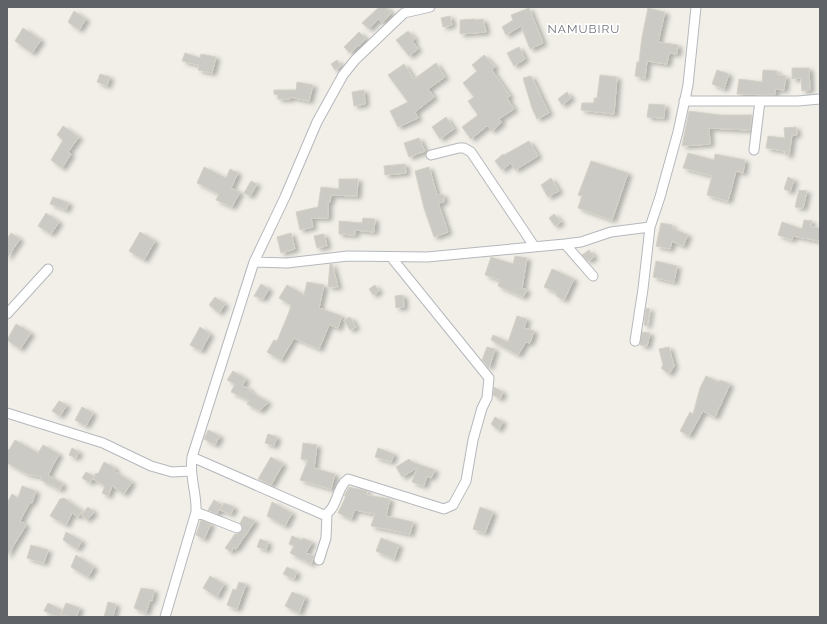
<svg xmlns="http://www.w3.org/2000/svg" width="827" height="624" font-family="Raleway,sans-serif">
<defs>
<filter id="shadow"><feDropShadow dx="4" dy="2.5" stdDeviation="2" flood-color="#0004"/></filter>
</defs>
<rect width="100%" height="100%" fill="#f1efe8"/>
<path fill="#cccac5" stroke="#d6d1c6" filter="url(#shadow)" d="M379 7H386L391 13 382 23 378 19 369 29 362 23Z
M529 8 543 43 530 49 521 26 506 35 502 27 513 20 511 15Z
M648 8 665 12 658 42 678 45 677 54 669 53 667 64 647 61 645 78 635 76 637 62H639L642 37Z
M74 11 86 19 79 30 68 22Z
M450 16 452 25 443 27 441 18Z
M475 19V20L483 19 486 32 460 34V20Z
M23 28 41 40 32 53 15 41Z
M408 31 415 39 412 41 418 49 409 56 396 40Z
M359 32 366 39 350 53 344 47Z
M519 47 525 59 514 66 507 53Z
M185 53 200 58 201 54 216 57 212 73 198 70 199 65 182 61Z
M484 55 495 67 492 70 510 96 507 98 514 109 499 119 502 122 492 131 487 126 471 139 462 127 478 115 468 101 474 97 463 83 477 71 472 65Z
M337 60 341 66 335 70 331 64Z
M436 63 445 77 428 89 434 97 415 112 418 118 398 127 390 111 408 102 388 75 404 64 414 79Z
M792 68H809L810 90 802 91 801 78 792 79Z
M717 70 729 74 724 89 712 84Z
M763 70 777 71V75L786 76 784 90 775 89V95L737 94 739 79 762 82Z
M100 74 110 77 107 86 97 82Z
M600 75 617 77 614 114 581 110 582 103H594V98H597Z
M531 76 549 113 537 119 532 108 523 78Z
M297 82 313 85 309 101 290 97V99H278V95L274 94V90H296Z
M364 90 365 104 354 106 352 92Z
M567 92 571 98 562 105 558 99Z
M649 104 665 105 664 118 647 117Z
M689 111 720 115H752L750 130 709 128 710 144 682 146Z
M446 117 454 129 440 139 432 127Z
M63 126 79 137 68 152 71 154 62 168 51 160 63 140 57 135Z
M796 127 797 135H792L789 155H785V151L766 148 768 136 785 138 784 128Z
M419 138 425 151 409 157 404 143Z
M529 141 538 156 515 170 511 163 502 170 495 161 503 154 504 155Z
M688 153 714 160 715 154 745 160 743 173 736 171 728 201 707 195 712 176 683 168Z
M591 161 628 173 612 220 578 208 582 196 578 195Z
M405 164 406 173 385 175 384 166Z
M204 167 226 178 230 169 238 173 231 188 240 192 232 207 216 200 219 194 197 183Z
M429 167 437 195 443 194 444 202 438 203 448 232 434 237 424 208 415 171Z
M788 177 794 180 790 192 784 189Z
M551 178 559 191 548 197 541 185Z
M339 179H358L357 196 331 195 330 202H328V218H311L313 227 300 230 296 212 318 207 321 187 339 189Z
M251 181 257 184 250 196 244 193Z
M799 190 807 191 803 208 795 207Z
M53 197 69 203 66 210 50 204Z
M46 213 59 222 51 234 38 226Z
M554 214 561 222 555 226 549 218Z
M363 218 375 219 374 232 355 230V235L339 234V221L362 223Z
M804 220 812 221 810 226 820 228V241L793 236 792 240 778 235 782 222 802 229Z
M661 223 672 225V228L688 235 683 246 672 241 670 249 656 246Z
M140 232 155 241 144 260 129 251Z
M11 233 20 239 7 258V239Z
M291 233 295 249 281 253 277 237Z
M324 234 327 246 317 248 314 236Z
M589 250 594 257 588 261 582 255Z
M515 256 527 258 522 288 527 290 523 297 498 286 500 280 485 275 491 257 513 264Z
M656 261 677 266 674 282 653 277Z
M330 264H332L338 287H328Z
M552 269 574 279 564 300 556 296 557 293 544 287Z
M307 282 324 285 319 308 342 316 338 328 329 325 319 349 294 338 281 360 267 352 274 340 277 341 289 312 291 305 279 298 287 285 304 295Z
M261 284 269 289 263 299 254 296Z
M375 285 379 291 373 295 369 289Z
M403 295 404 307 396 308 395 296Z
M215 297 225 304 219 313 209 305Z
M646 308 650 309 647 326 644 325Z
M517 316 527 319 524 328 534 331 530 343 526 342 518 355 491 340 493 335 508 342Z
M350 317 356 327 350 330 344 320Z
M16 324 31 333 20 349 7 340Z
M200 327 210 334 201 351 190 345Z
M642 332 650 333 647 346 640 345Z
M487 347 495 349 489 368 482 360Z
M669 347 674 366 669 374 661 368 663 365 659 349Z
M233 371 246 379 242 386 250 389 249 391 268 402 260 411 247 404 249 400 231 392 235 384 227 380Z
M706 376 719 382 720 380 730 384 715 417 703 411 689 436 680 431 690 412 693 414 700 388Z
M494 387 503 392 500 399 493 395Z
M59 401 67 405 60 416 52 411Z
M82 407 93 413 86 426 75 420Z
M495 417 503 422 498 430 491 424Z
M208 430 220 436 215 445 204 439Z
M268 434 277 437 274 446 265 443Z
M15 440 38 453 43 445 59 454 48 475 63 484 60 490 41 480 42 477 27 474 7 463V449L9 450Z
M303 443 317 445 314 468 335 474 331 489 300 480 308 460 301 459Z
M72 448 79 452 76 458 69 455Z
M378 448 394 454 391 462 375 457Z
M271 457 283 464 271 485 258 479Z
M409 459 412 462 435 470 431 478 427 476 424 486 412 482 417 468 402 477 396 467Z
M104 462 115 468 114 471 132 482 124 494 112 486 108 496 102 493 105 486 93 479 96 473 98 474Z
M86 472 94 476 90 483 82 478Z
M22 486 36 491 32 503 30 502 20 521 25 524V527L7 556V503L12 494 18 498Z
M349 487 367 491V495L390 499 386 516 413 522 410 534 371 526 375 514 355 510 351 519 338 513 346 496H344Z
M64 498 82 511 78 517 72 513 66 525 50 516 60 499Z
M214 500 222 505 217 514 208 510Z
M272 502 292 513 285 526 267 516Z
M224 503 234 507 231 514 220 510Z
M88 507 94 512 87 520 81 515Z
M480 507 493 512 485 533 473 529Z
M244 516 255 521 236 549 233 548 231 552 225 548 235 534H238L242 531 243 527 240 523Z
M201 520 211 524 204 539 196 535Z
M66 532 82 541 77 549 63 540Z
M292 536 302 540 303 538 312 542 306 553 314 556 311 564 290 553 294 546 289 544Z
M381 538 399 545 394 559 376 551Z
M260 539 268 542 266 550 257 547Z
M31 545 48 550 44 563 27 558Z
M76 555 94 567 88 577 71 567Z
M287 567 297 572 294 579 283 574Z
M210 576 224 584 217 597 203 588Z
M239 582 246 584 237 609 227 605 233 589 236 590Z
M141 588 154 590 152 601 150 600 146 613 134 608Z
M292 592 305 597 299 613 285 606Z
M108 602 116 604 113 617H104Z
M48 603 62 610 59 617 44 611Z
M66 603 80 608 76 617 61 615Z"/>
<g fill="none" stroke-linecap="round" stroke-linejoin="round">
<defs>
<path id="minor" d="M684 101H798L820 99
M754 150 760 101
M431 155 459 148H464L471 152 534 246
M565 244 593 276
M254 262 287 263 348 256 427 257 565 244 581 242 611 232 650 227
M7 314 48 269
M635 341 643 289 650 227 660 197 678 132 688 85 696 7
M7 413 103 443 151 466 172 472 190 471
M192 457 324 515C338 509 336 487 348 479L444 509 453 505 466 481 473 440 482 408 487 398 489 378 391 257
M196 512 237 528
M319 560 326 538 327 514
M165 617 196 512C197 492 189 477 192 457L254 262 285 197 317 122 343 75 355 60 404 13 430 7"/>
</defs>
<use href="#minor" stroke="#b5b8bc" stroke-width="11"/>
<use href="#minor" stroke="#fff" stroke-width="9"/>
</g>
<g text-anchor="middle" dominant-baseline="central" stroke-width="3.5" stroke-linejoin="round" paint-order="stroke">
<g font-size="12" letter-spacing="1" fill="#70757a" stroke="#fff">
<text x="584" y="29">NAMUBIRU</text>
</g>
</g>
<rect width="827" height="624" fill="none" stroke="#5f6368" stroke-width="16"/>
</svg>
